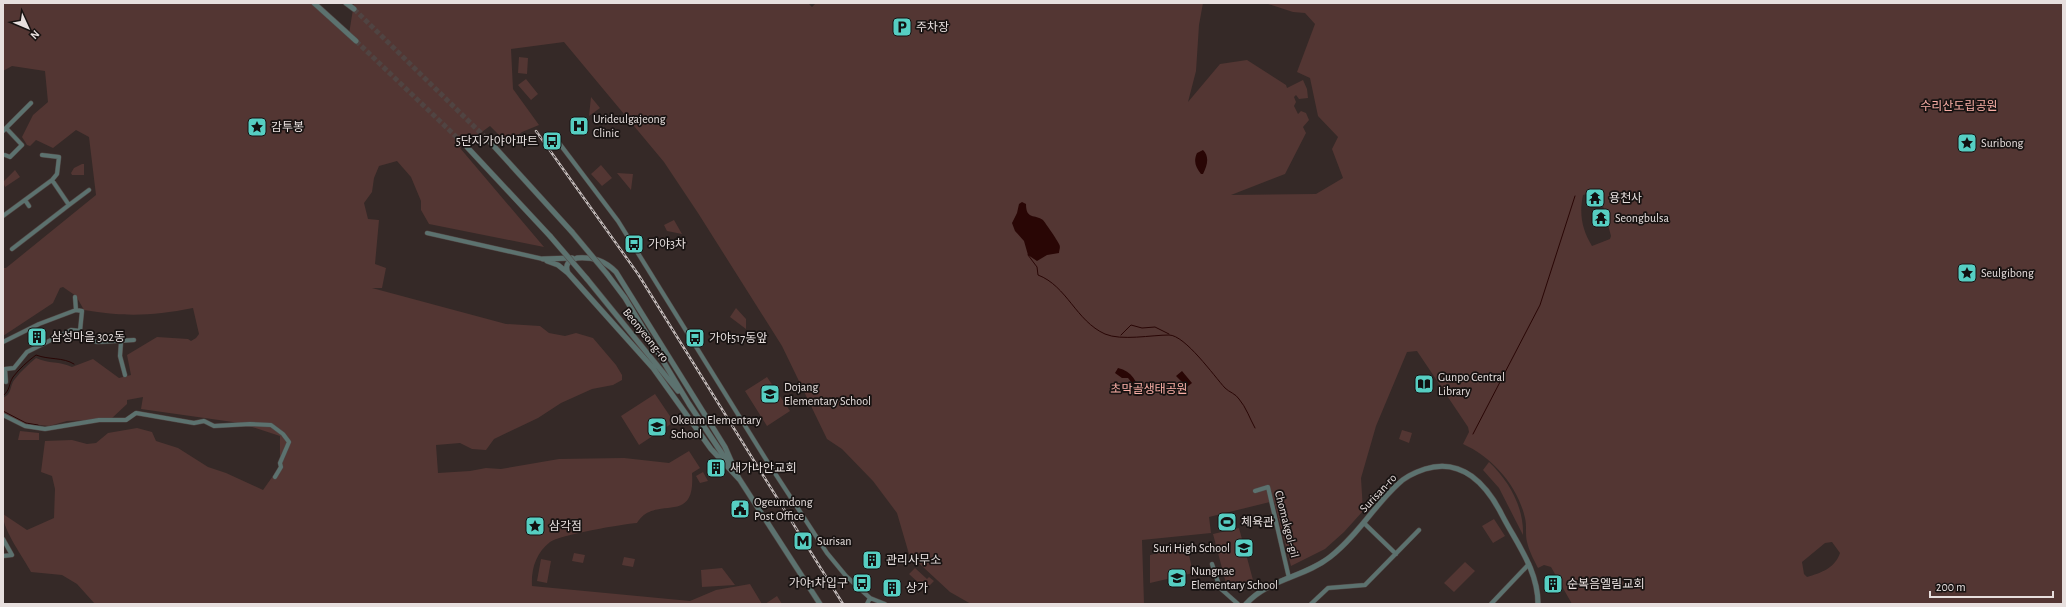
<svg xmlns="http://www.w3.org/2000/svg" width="2066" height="607" font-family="'Alegreya Sans','Noto Sans KR',sans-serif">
<rect width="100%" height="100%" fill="#352927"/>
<path fill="#533633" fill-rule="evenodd" d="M3 3H312L349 34 354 3H808L812 7 816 3H1203L1199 25 1196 71 1188 102 1220 64 1247 60 1286 85 1287 88 1303 80 1307 89 1308 98 1299 99 1296 95 1294 97 1296 102 1294 106 1298 114 1301 111 1306 113 1309 120 1303 127 1306 133 1285 174 1231 195 1316 194 1343 178 1332 149 1338 137 1318 116 1310 78 1297 72 1315 24 1305 13 1293 12 1265 3H2063V604H1572L1551 567 1544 565 1538 568C1534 560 1529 551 1527 542 1525 534 1527 526 1525 518 1518 486 1492 457 1463 444L1469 432 1468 427 1417 351 1407 352 1376 426 1361 478 1363 511 1344 532 1325 549 1291 566 1274 501 1209 517 1211 533 1142 540 1144 604H971L950 592 909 554 897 513 873 481 842 449 827 439 782 346 698 213 664 162 564 42 511 49 513 89 539 125 522 132 507 143 490 126 460 148 544 247 429 224 421 210V201L411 177 397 161 379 166 374 178 372 192 364 203 368 219 379 220 375 264 386 268 382 288H372L506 324 540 326 549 333 565 336 576 333 593 338 616 365 622 375V380L613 385 592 389 561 403 538 418 494 439 486 450 472 449 460 443 436 445 438 473 470 471 486 468 501 469 559 459 624 458 669 463 689 451 700 468 692 473C696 528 655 493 637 523 623 524 559 535 550 542 536 553 531 569 532 586L690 601 716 590 750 584 762 604H95L77 584 62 575 31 572C23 557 2 529 3 514L27 530 54 518 55 489 52 476 41 472 45 441 72 440 87 444 96 443 108 433 137 428 152 432 156 441 178 448 208 467 226 473 263 490 280 466V436L240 423 141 409 143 397 127 400V404L111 419 67 421 49 426 21 423 3 414V398C13 393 9 386 15 379 21 371 28 365 36 358 48 364 60 361 72 367L93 359 119 378 131 375 127 355 157 337 188 339 191 341 196 338 199 334 193 308C152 316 125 317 84 310L76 296 63 287 60 288 53 303 3 336V268H6L96 195 89 137 76 130 53 148 36 140 30 146 27 145 22 137 33 115 48 102 45 71 12 66 3 71ZM1599 191 1611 236 1610 239 1592 246C1582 230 1579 214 1583 195ZM1832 542 1840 553C1835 568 1821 573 1807 577L1804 574 1802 562 1825 543Z
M519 57 528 58 527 74 518 73Z
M526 79 538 94 531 100 518 85Z
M591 97 600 108 589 116Z
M82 164H84V175H72L71 173 74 168Z
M601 165 612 178 602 186 591 174Z
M15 170 20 177 5 187 3 182Z
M617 173 633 174 631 190Z
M674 220 682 234 667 231 664 225Z
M736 308 746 319V329L730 317Z
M767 377 790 411 767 426 745 391Z
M655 394 674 422 639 445 621 416Z
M1402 430 1412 433 1409 443 1399 439Z
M20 431 39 433V440H18Z
M1489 462C1509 481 1524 507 1523 535L1499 488 1483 470Z
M703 472 708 481 700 483 696 476Z
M1494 519 1505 536 1493 543 1482 526Z
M1239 528 1253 580 1227 587 1213 534Z
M1187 546 1193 573 1150 583V555Z
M574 553 585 555 583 563 572 561Z
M624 557 635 559 633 567 622 565Z
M541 559 551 561 547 583 537 581Z
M1465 562 1475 571 1454 592 1444 583Z
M722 568 735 585 702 587 701 570Z
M915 568 927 579 929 577 934 581 928 587 925 585 923 587 909 574Z
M777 596 782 604H765Z"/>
<path fill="#290605" d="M1203 150C1210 157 1207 166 1203 174H1201C1196 167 1193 162 1197 153Z
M1022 202 1026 204C1026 220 1035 214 1043 220 1044 221 1058 241 1059 244 1061 247 1059 250 1059 253L1047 255 1037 261 1028 255 1024 241 1015 231 1012 223 1017 213 1019 204Z
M1118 368C1132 371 1138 382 1140 396H1136L1131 389 1132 383 1128 378H1122L1115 373Z
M1182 371 1192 383 1187 387 1176 376Z"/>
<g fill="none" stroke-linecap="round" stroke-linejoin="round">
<path stroke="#290605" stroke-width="1" d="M1028 255 1037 267 1038 275C1067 286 1076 321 1105 334 1121 341 1152 335 1169 335 1185 335 1214 376 1225 388 1229 392 1236 394 1239 399 1246 407 1250 419 1255 428
M1121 335 1131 325 1142 328 1155 327 1169 334
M3 396C11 389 8 385 13 377 19 369 28 361 36 355 49 360 63 357 74 364
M3 411 26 423 38 425
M1473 434 1540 305 1575 196"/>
<path stroke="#504442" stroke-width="5" stroke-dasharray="5 2.5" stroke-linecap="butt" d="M354 9 491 143
M356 41 467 147"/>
<defs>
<path id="minor" d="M3 131 31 103
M553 135 618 221 767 461 827 553 846 576 870 598 885 604
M5 155 10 157 22 145 7 129
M42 155 59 157 57 174 52 180
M25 200 29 206
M69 205 89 190
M3 216 52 180 69 205 12 249
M427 233 543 259
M76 310 82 311 80 331 88 340 98 342 134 340
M3 342 39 324 76 310 75 297
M121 342 120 356 125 375
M6 382 5 369 14 368 27 352 71 330 80 331
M3 415 25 426 45 429 99 420H126L136 413 194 423 204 421 214 426 250 424 271 425 283 434 289 442 280 463 281 467 275 477
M1255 491 1268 487 1289 578
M1364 523 1396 554
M3 539 12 555 3 556
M1212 564 1220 588 1238 604
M867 604 870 598
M1311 604 1328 588 1365 585 1419 530
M1491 604 1529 564"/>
<path id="tertiary" d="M314 3 356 41
M346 3 354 9
M491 143 572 232
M467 147 550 236
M577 258C593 257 604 260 616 272L725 447 739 479 711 449 653 368 568 273C564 264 569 261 577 258Z
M543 259 572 258
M547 261 558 265 568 273
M607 274 625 298 689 404 731 467
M587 279 678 391
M738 477 820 604
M1246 604C1268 579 1305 577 1330 557 1357 536 1374 506 1398 484 1405 477 1416 472 1425 469 1462 457 1487 485 1502 515 1517 544 1538 570 1538 604"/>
</defs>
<use href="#minor" stroke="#514644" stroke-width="5"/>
<use href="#tertiary" stroke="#514644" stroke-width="6"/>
<use href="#minor" stroke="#5c726f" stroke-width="4"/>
<use href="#tertiary" stroke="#5c726f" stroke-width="5"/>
<defs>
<path id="rail" d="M536 131 638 274 843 604"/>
</defs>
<use href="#rail" stroke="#c3bab9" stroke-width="2.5"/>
<use href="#rail" stroke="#181312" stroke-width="1" stroke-dasharray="3" stroke-linecap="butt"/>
<defs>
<path id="tertiary-bridge" d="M572 232 607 274
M550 236 587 279"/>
</defs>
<use href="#tertiary-bridge" stroke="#514644" stroke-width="6" stroke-linecap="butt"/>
<use href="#tertiary-bridge" stroke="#5c726f" stroke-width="5"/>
</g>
<defs>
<symbol id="parking-square" viewBox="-11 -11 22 22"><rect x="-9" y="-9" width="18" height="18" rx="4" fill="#56cec2" stroke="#181312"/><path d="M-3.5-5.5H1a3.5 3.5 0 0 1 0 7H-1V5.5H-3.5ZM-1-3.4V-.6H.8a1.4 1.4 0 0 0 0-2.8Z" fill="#111"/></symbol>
<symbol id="hospital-square" viewBox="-11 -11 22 22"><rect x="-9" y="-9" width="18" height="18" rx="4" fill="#56cec2" stroke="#181312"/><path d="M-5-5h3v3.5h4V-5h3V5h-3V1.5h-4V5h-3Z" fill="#111"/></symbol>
<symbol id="sight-square" viewBox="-11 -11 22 22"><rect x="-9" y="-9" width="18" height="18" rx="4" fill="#56cec2" stroke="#181312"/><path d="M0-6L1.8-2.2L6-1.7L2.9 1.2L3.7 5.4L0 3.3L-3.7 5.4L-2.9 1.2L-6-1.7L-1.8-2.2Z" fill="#111"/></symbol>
<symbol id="bus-square" viewBox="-11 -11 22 22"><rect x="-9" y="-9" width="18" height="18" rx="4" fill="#56cec2" stroke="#181312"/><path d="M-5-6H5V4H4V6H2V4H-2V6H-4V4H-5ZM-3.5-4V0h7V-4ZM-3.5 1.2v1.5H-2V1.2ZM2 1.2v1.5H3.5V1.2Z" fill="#111"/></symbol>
<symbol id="temple-square" viewBox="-11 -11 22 22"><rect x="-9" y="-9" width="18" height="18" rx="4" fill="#56cec2" stroke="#181312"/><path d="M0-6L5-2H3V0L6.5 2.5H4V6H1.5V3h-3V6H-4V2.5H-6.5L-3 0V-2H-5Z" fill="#111"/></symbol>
<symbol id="building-square" viewBox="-11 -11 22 22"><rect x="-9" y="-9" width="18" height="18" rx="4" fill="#56cec2" stroke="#181312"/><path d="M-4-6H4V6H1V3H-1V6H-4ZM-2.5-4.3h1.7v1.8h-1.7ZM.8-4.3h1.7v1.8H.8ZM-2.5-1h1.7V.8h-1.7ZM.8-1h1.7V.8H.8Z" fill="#111"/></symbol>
<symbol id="library-square" viewBox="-11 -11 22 22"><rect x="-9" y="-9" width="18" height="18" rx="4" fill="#56cec2" stroke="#181312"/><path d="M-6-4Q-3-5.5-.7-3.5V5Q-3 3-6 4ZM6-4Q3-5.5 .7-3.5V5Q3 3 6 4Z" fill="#111"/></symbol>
<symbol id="school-square" viewBox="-11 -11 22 22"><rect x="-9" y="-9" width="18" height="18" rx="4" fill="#56cec2" stroke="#181312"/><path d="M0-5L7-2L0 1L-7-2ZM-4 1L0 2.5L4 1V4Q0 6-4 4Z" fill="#111"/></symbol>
<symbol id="civic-square" viewBox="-11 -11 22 22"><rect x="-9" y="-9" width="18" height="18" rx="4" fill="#56cec2" stroke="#181312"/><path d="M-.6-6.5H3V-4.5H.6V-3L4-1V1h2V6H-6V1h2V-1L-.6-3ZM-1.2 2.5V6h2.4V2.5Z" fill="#111"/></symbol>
<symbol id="stadium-square" viewBox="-11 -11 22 22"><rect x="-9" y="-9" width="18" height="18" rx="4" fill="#56cec2" stroke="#181312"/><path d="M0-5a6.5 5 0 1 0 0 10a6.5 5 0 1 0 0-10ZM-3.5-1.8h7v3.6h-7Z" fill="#111"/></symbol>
<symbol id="metro-square" viewBox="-11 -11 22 22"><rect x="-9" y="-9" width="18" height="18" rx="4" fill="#56cec2" stroke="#181312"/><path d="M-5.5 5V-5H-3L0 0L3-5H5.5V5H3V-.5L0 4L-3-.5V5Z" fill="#111"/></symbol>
</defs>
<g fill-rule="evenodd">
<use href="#parking-square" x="891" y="16" width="22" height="22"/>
<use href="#hospital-square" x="568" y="115" width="22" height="22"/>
<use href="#sight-square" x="246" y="116" width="22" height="22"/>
<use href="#bus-square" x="541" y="130" width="22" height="22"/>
<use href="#sight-square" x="1956" y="132" width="22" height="22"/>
<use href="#temple-square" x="1584" y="187" width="22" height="22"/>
<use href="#temple-square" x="1590" y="207" width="22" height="22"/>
<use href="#bus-square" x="623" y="233" width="22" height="22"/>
<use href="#sight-square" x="1956" y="262" width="22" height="22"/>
<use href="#building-square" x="26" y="326" width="22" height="22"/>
<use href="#bus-square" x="684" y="327" width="22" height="22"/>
<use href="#library-square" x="1413" y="373" width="22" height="22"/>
<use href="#school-square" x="759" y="383" width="22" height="22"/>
<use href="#school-square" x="646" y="416" width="22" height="22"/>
<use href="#building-square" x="705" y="457" width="22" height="22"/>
<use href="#civic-square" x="729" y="498" width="22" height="22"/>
<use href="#stadium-square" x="1216" y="511" width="22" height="22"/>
<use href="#sight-square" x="524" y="515" width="22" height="22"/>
<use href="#metro-square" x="792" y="530" width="22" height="22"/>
<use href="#school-square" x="1233" y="537" width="22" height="22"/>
<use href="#building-square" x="861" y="549" width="22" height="22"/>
<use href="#school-square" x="1166" y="567" width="22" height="22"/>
<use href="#bus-square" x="851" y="572" width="22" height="22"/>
<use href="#building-square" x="1542" y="573" width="22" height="22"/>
<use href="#building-square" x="881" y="577" width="22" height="22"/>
</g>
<g text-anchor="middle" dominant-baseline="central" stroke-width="3.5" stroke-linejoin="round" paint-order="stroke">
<g font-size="12" fill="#e7dfde" stroke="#181312" text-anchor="start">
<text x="916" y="27">주차장</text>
<text x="593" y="119">Urideulgajeong<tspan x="593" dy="14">Clinic</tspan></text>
<text x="271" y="127">감투봉</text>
<text x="538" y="141" text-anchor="end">5단지가야아파트</text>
<text x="1981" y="143">Suribong</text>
<text x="1609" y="198">용천사</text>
<text x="1615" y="218">Seongbulsa</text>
<text x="648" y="244">가야3차</text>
<text x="1981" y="273">Seulgibong</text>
<text x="51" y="337">삼성마을 302동</text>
<text x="709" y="338">가야517동앞</text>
<text x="1438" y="377">Gunpo Central<tspan x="1438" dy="14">Library</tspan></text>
<text x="784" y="387">Dojang<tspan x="784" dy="14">Elementary School</tspan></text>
<text x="671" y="420">Okeum Elementary<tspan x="671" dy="14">School</tspan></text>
<text x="730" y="468">새가나안교회</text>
<text x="754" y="502">Ogeumdong<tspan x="754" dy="14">Post Office</tspan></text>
<text x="1241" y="522">체육관</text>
<text x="549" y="526">삼각점</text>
<text x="817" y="541">Surisan</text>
<text x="1230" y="548" text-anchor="end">Suri High School</text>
<text x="886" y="560">관리사무소</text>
<text x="1191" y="571">Nungnae<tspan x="1191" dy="14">Elementary School</tspan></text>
<text x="848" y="583" text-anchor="end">가야1차입구</text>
<text x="1567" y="584">순복음엘림교회</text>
<text x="906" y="588">상가</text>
</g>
<g font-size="12" fill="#faafa6" stroke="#181312">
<text x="1959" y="106">수리산도립공원</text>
<text x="1149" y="389">초막골생태공원</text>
</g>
<g font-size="12" fill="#e7dfde" stroke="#181312">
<text transform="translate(646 335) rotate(51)">Beonyeong-ro</text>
<text transform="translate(1378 493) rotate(-47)">Surisan-ro</text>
<text transform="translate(1287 524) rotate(76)">Chomakgol-gil</text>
</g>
</g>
<rect width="2066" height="607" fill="none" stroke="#e7dfde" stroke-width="8"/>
<g transform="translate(28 28) rotate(134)" stroke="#181312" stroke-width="3" paint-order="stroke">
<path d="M0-3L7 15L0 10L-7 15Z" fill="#e7dfde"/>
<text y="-6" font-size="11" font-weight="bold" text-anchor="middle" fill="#e7dfde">N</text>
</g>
<path d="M1930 591v6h123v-6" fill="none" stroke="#e7dfde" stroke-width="2"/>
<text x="1936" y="591" font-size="12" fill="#e7dfde" stroke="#181312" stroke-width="3" paint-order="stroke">200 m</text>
</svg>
